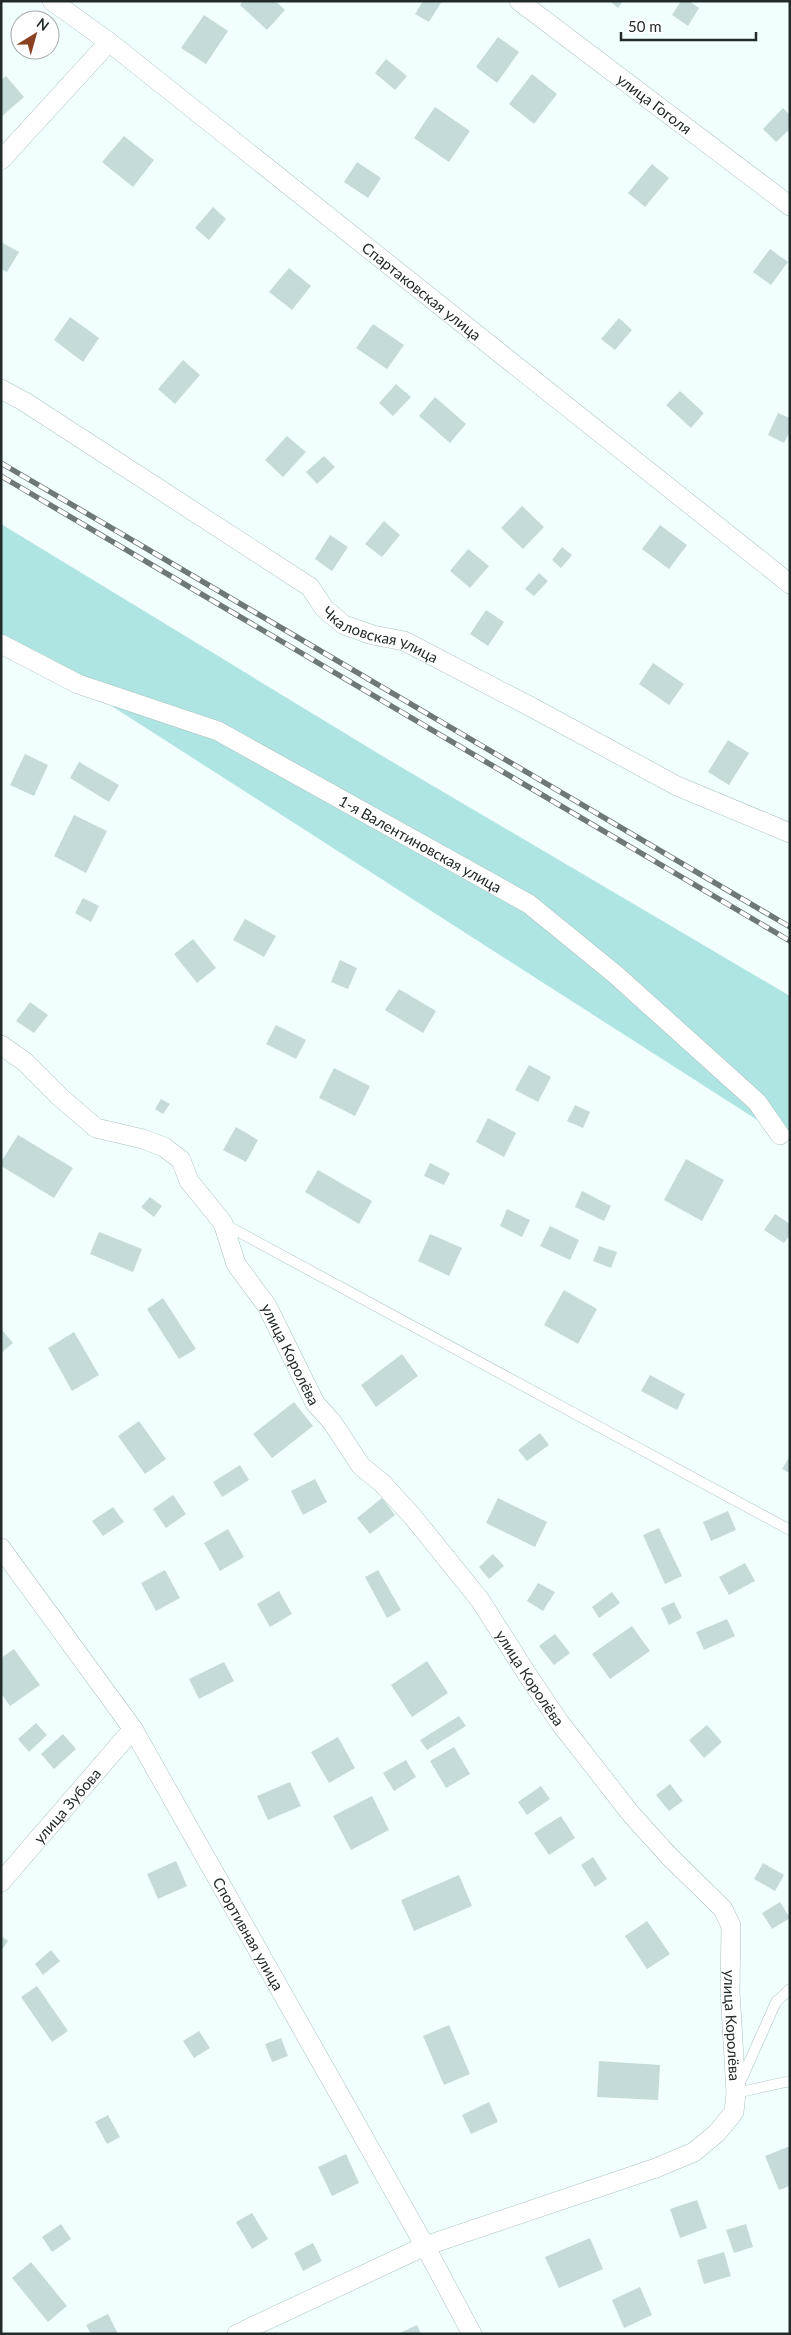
<svg xmlns="http://www.w3.org/2000/svg" width="791" height="2335" font-family="Lato,sans-serif">
<rect width="100%" height="100%" fill="#f1fffe"/>
<path fill="#aee4e2" d="M1 524 389 760 790 996V1141L1 635Z"/>
<path fill="#c5dbda" d="M243 1H275L285 10 267 30 240 5Z
M423 1H442L429 22 415 14Z
M610 1H623L618 8Z
M681 1H689L699 8 688 26 672 15Z
M204 15 228 31 206 64 181 48Z
M498 37 519 52 497 83 476 67Z
M386 59 407 76 395 90 375 73Z
M532 74 557 94 534 124 509 104Z
M6 76 24 97 1 117V80Z
M435 107 470 131 449 162 414 138Z
M783 108 790 115V129L776 142 763 129Z
M124 136 154 160 133 187 102 162Z
M357 162 381 178 368 198 344 182Z
M652 164 669 178 645 207 628 193Z
M213 207 226 219 209 240 195 228Z
M1 242 19 252 7 272 1 269Z
M770 249 788 262 771 285 753 272Z
M289 268 311 286 292 310 269 292Z
M70 317 99 338 83 362 54 340Z
M619 318 632 330 615 350 601 339Z
M373 324 404 345 387 369 356 348Z
M183 360 200 375 175 404 158 389Z
M396 384 411 397 393 416 379 403Z
M680 391 704 413 691 428 666 405Z
M435 397 466 424 450 443 419 416Z
M778 413 790 418V431L784 443 768 435Z
M287 436 306 452 283 477 265 460Z
M324 456 335 467 317 484 306 472Z
M522 506 544 527 523 549 501 528Z
M384 521 400 535 382 557 365 544Z
M660 525 687 545 669 569 642 549Z
M330 535 348 547 332 571 315 559Z
M562 547 572 555 561 568 552 560Z
M468 549 489 566 470 588 450 571Z
M539 573 548 581 534 596 525 589Z
M486 610 504 622 488 646 470 634Z
M653 663 684 684 669 705 639 684Z
M728 740 749 753 729 785 708 772Z
M25 754 48 765 34 796 10 785Z
M79 762 119 785 109 802 70 778Z
M74 815 107 831 86 873 54 856Z
M83 898 99 906 91 922 75 913Z
M245 919 276 936 264 957 233 940Z
M193 939 216 968 197 983 174 954Z
M340 960 357 968 348 989 331 982Z
M399 989 436 1011 423 1033 385 1010Z
M30 1002 48 1015 34 1033 16 1021Z
M276 1025 306 1040 296 1059 266 1044Z
M529 1065 551 1077 538 1102 515 1090Z
M334 1068 370 1086 355 1116 319 1098Z
M161 1099 170 1104 163 1114 155 1109Z
M575 1105 590 1112 583 1128 567 1121Z
M488 1118 516 1133 504 1157 476 1142Z
M236 1127 258 1140 246 1162 223 1150Z
M18 1135 73 1168 54 1198 1 1166V1162Z
M686 1159 724 1180 702 1221 664 1200Z
M430 1163 450 1173 444 1185 424 1176Z
M318 1170 372 1201 359 1224 305 1192Z
M582 1191 611 1206 604 1221 575 1207Z
M150 1197 162 1206 154 1217 141 1207Z
M507 1209 530 1220 522 1237 500 1226Z
M775 1214 790 1224V1235L784 1243 764 1230Z
M550 1226 579 1240 570 1260 540 1246Z
M99 1232 142 1249 133 1272 90 1254Z
M430 1234 462 1248 449 1276 418 1261Z
M599 1246 617 1252 611 1268 593 1261Z
M564 1290 597 1309 578 1344 544 1325Z
M163 1298 196 1349 179 1359 147 1309Z
M1 1329 13 1343 1 1353Z
M74 1332 99 1375 72 1391 48 1348Z
M402 1354 418 1376 376 1407 361 1385Z
M650 1375 685 1394 677 1410 641 1391Z
M294 1402 313 1426 272 1458 253 1434Z
M139 1421 166 1459 145 1474 118 1436Z
M540 1433 549 1445 527 1461 518 1450Z
M790 1456V1473L782 1469Z
M240 1465 249 1480 222 1497 213 1482Z
M315 1479 327 1502 303 1515 291 1491Z
M173 1495 186 1514 166 1528 153 1509Z
M382 1498 395 1515 370 1534 357 1518Z
M498 1498 547 1522 535 1547 486 1523Z
M113 1507 124 1522 103 1536 92 1521Z
M728 1511 736 1530 711 1541 703 1522Z
M659 1528 682 1576 665 1584 643 1535Z
M228 1529 244 1557 220 1571 204 1543Z
M493 1554 504 1566 489 1579 479 1567Z
M745 1563 755 1581 729 1595 719 1577Z
M165 1570 180 1598 156 1611 141 1583Z
M378 1570 401 1610 387 1618 365 1577Z
M538 1583 555 1592 543 1611 527 1601Z
M279 1591 292 1614 270 1627 257 1604Z
M612 1592 620 1603 599 1618 592 1607Z
M674 1602 682 1618 669 1625 661 1608Z
M727 1619 735 1636 704 1650 696 1632Z
M632 1626 650 1651 610 1679 592 1654Z
M555 1634 570 1653 554 1665 539 1646Z
M14 1649 40 1685 10 1706 1 1693V1658Z
M427 1661 448 1693 412 1717 391 1685Z
M224 1662 234 1681 199 1699 189 1679Z
M459 1716 466 1726 427 1750 420 1740Z
M36 1723 47 1735 29 1752 18 1739Z
M707 1725 722 1742 704 1758 689 1740Z
M63 1734 76 1749 54 1769 41 1754Z
M338 1737 355 1768 329 1783 311 1752Z
M454 1747 470 1774 446 1788 430 1761Z
M406 1760 416 1777 394 1791 383 1773Z
M290 1782 301 1806 268 1820 257 1796Z
M670 1784 683 1801 669 1811 656 1795Z
M541 1786 550 1799 527 1815 518 1802Z
M372 1796 389 1830 351 1850 333 1816Z
M561 1816 575 1838 549 1855 534 1833Z
M593 1857 607 1879 595 1887 581 1865Z
M176 1861 187 1886 158 1899 147 1874Z
M763 1863 784 1875 775 1891 754 1879Z
M459 1875 472 1906 414 1931 401 1900Z
M780 1902 790 1918 772 1929 762 1913Z
M647 1921 670 1954 647 1969 625 1936Z
M1 1936 8 1941 1 1951Z
M51 1950 60 1961 43 1975 35 1964Z
M37 1986 68 2031 52 2042 21 1997Z
M449 2025 470 2074 444 2085 423 2036Z
M199 2031 210 2048 194 2058 183 2041Z
M281 2038 288 2056 272 2062 265 2044Z
M599 2061 660 2065 658 2100 597 2097Z
M489 2102 498 2122 471 2134 462 2115Z
M108 2115 120 2137 107 2144 95 2122Z
M790 2146V2186L779 2190 765 2156Z
M346 2154 359 2183 332 2196 318 2167Z
M697 2200 707 2228 680 2238 670 2209Z
M252 2213 268 2239 252 2249 236 2222Z
M61 2224 71 2239 52 2252 42 2237Z
M746 2224 753 2247 734 2253 726 2230Z
M590 2238 603 2269 559 2288 545 2257Z
M313 2243 322 2261 303 2271 294 2253Z
M724 2252 731 2276 704 2284 697 2260Z
M31 2262 67 2306 48 2322 12 2278Z
M640 2287 652 2315 624 2328 612 2300Z
M108 2314 118 2334H91L86 2325Z
M417 2325 421 2334H402V2332Z"/>
<g fill="none" stroke-linecap="round" stroke-linejoin="round">
<defs>
<path id="lane" d="M224 1224 790 1530
M739 2085 776 2002 790 1989
M736 2093 790 2081"/>
<g id="street">
<path id="s1" d="M52 1 109 42 790 584"/>
<path id="s2" d="M519 1 790 206"/>
<path d="M1 160 109 42"/>
<path id="s3" d="M1 389 25 402 310 587 324 608 344 625 373 635 404 641 535 709 677 786 790 833"/>
<path id="s4" d="M1 644 78 684 218 731 529 904 616 975 757 1102 780 1135"/>
<path id="s5" d="M1 1045 25 1062 60 1097 96 1128 143 1139 164 1147 181 1160 189 1181 223 1223 236 1264 267 1306 315 1403 332 1422 361 1466 382 1483 413 1517 480 1600 527 1674 560 1723 631 1814 669 1856 723 1909 731 1926 730 1991 736 2093 734 2112 717 2133 694 2152 656 2168 425 2246 237 2334"/>
<path id="s6" d="M1 1548 133 1729 425 2246 472 2334"/>
<path id="s7" d="M1 1882 133 1729"/>
</g>
</defs>
<use href="#lane" stroke="#acc2c1" stroke-width="11"/>
<use href="#street" stroke="#acc2c1" stroke-width="20"/>
<use href="#lane" stroke="#fff" stroke-width="10"/>
<use href="#street" stroke="#fff" stroke-width="19"/>
<defs>
<path id="rail" d="M1 463 790 927
M1 476 790 941"/>
</defs>
<use href="#rail" stroke="#6e7878" stroke-width="5.5"/>
<use href="#rail" stroke="#fff" stroke-width="4" stroke-dasharray="11" stroke-linecap="butt"/>
</g>
<g text-anchor="middle" dominant-baseline="central" stroke-width="4" stroke-linejoin="round" paint-order="stroke">
<g font-size="15" fill="#222a2a" stroke="#fff">
<text stroke="none"><textPath href="#s2" startOffset="170">улица Гоголя</textPath></text>
<text stroke="none"><textPath href="#s1" startOffset="470">Спартаковская улица</textPath></text>
<text stroke="none"><textPath href="#s3" startOffset="456">Чкаловская улица</textPath></text>
<text stroke="none"><textPath href="#s4" startOffset="466">1-я Валентиновская улица</textPath></text>
<text stroke="none"><textPath href="#s5" startOffset="444">улица Королёва</textPath></text>
<text stroke="none"><textPath href="#s5" startOffset="849">улица Королёва</textPath></text>
<text stroke="none"><textPath href="#s7" startOffset="101">улица Зубова</textPath></text>
<text stroke="none"><textPath href="#s6" startOffset="459">Спортивная улица</textPath></text>
<text stroke="none"><textPath href="#s5" startOffset="1269">улица Королёва</textPath></text>
</g>
</g>
<rect width="791" height="2335" fill="none" stroke="#222a2a" stroke-width="5"/>
<g transform="translate(35 35) rotate(37)"><circle r="24" fill="#ffffff" stroke="#a7aaaa"/>
<path d="M0-4L9 19L0 12L-9 19Z" fill="#8a4123"/>
<text y="-8" font-size="14" font-weight="bold" text-anchor="middle" fill="#222a2a">N</text>
</g>
<path d="M621 32v8h135v-8" fill="none" stroke="#222a2a" stroke-width="2.5"/>
<text x="628" y="32" font-size="15" fill="#222a2a" stroke="#ffffff" stroke-width="4" paint-order="stroke">50 m</text>
</svg>
